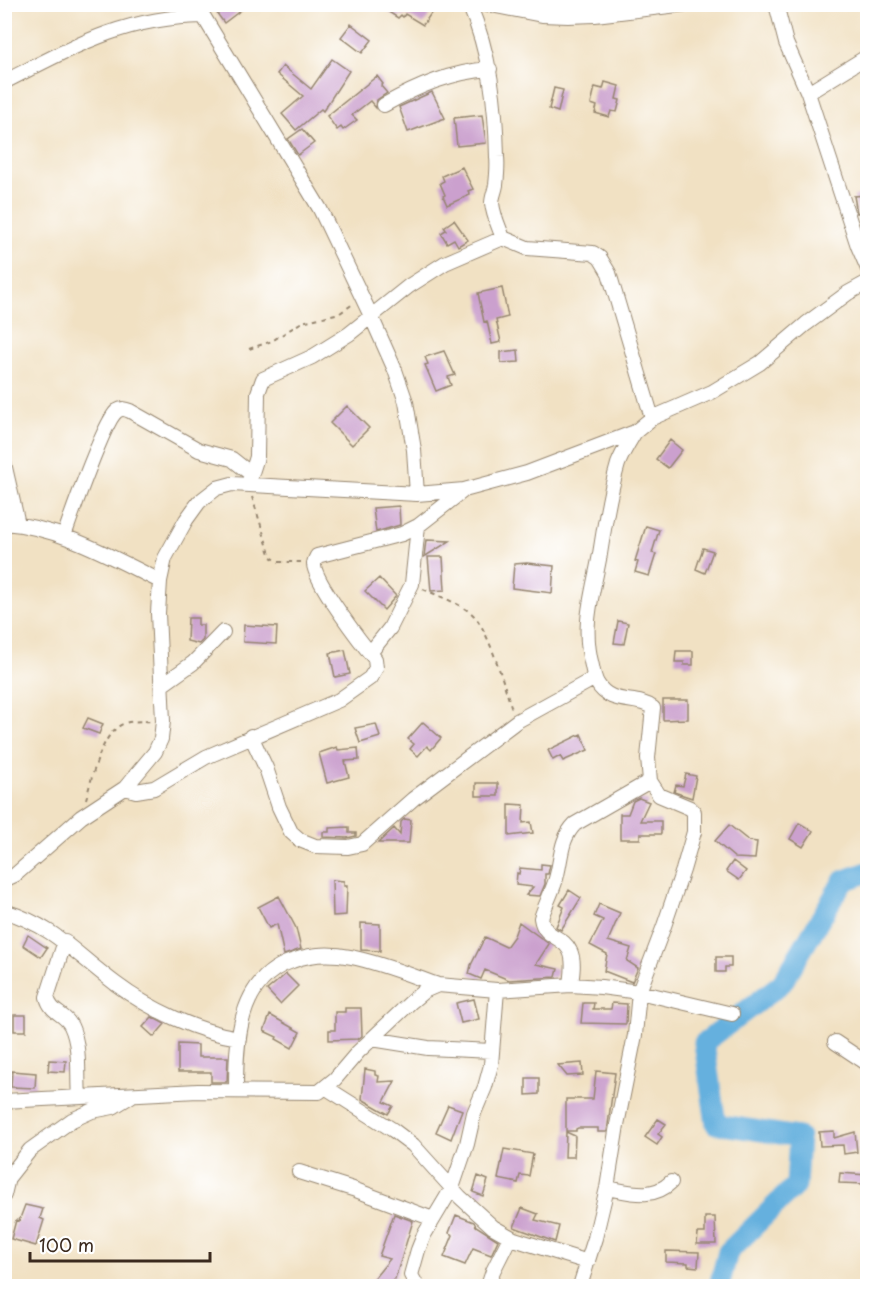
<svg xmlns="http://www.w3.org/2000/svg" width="872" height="1291" font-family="'Playpen Sans',sans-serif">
<rect width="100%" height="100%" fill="#fff"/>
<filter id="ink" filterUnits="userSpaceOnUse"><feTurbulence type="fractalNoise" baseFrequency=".0167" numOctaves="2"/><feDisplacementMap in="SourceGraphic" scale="12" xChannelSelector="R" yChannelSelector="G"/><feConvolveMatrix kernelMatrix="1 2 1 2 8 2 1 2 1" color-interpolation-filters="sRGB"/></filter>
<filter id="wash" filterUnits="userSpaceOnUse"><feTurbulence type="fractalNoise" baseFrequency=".008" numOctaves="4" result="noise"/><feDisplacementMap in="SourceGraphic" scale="24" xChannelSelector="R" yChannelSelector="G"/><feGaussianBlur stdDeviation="1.35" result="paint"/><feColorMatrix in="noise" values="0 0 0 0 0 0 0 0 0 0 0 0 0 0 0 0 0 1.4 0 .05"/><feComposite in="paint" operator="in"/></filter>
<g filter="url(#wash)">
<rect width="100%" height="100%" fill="#f1e1c3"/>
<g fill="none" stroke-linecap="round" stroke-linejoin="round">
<path stroke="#65b0de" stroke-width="21" d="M719 1286 728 1252 796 1185 799 1137 716 1124 704 1043 782 983 843 881 868 872"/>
</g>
<g id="blocks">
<path fill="#cba0ce" d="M226 4H249L224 23 216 12Z
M386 4H433L429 10 432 12 423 25 405 14 403 17 401 15 398 18 387 11 390 7Z
M351 24 372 40 362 53 341 37Z
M332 59 349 71 323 111 321 109 296 130 282 114 303 96 277 74 283 66 311 89Z
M377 76 383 84 381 86 387 93 377 100 376 108 370 101 352 115 357 120 343 130 341 127 337 130 327 116Z
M605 82 619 86 616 99 620 100 617 112 611 111 609 117 595 113 597 106 591 104 595 87 603 89Z
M554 88 563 90 558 112 549 109Z
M432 92 445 118 408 132 399 107Z
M482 115 486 143 457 146 454 118Z
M302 129 314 143 298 155 288 139Z
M462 167 473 189 468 191 470 195 447 205 443 196 445 195 440 183 444 181 442 176Z
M867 195V211L857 213 854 196Z
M454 220 468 240 458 246 454 239 447 243 441 233 446 230 444 227Z
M502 288 508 317 496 320 501 342 492 344 487 321 484 322 478 293Z
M518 350 519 362 501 363V352Z
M444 351 455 375 448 377 451 385 436 391 425 365 428 364 425 357Z
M347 406 369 428 352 445 330 423Z
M670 440 682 450 668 468 656 459Z
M399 506 400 525 376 532 373 508Z
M646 526 659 530 652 553 656 554 649 576 635 572 638 562 635 561Z
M426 540 450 541 424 557Z
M703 548 713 551 705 573 696 569Z
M428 557H443L445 590 431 591Z
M527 563 554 566 552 593 512 588 514 564Z
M379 578 396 596 384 610 365 591Z
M188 618H198V625H203V640L199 644 187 641Z
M618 621 628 623 624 644 614 643Z
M244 625 277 627 276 644 243 642Z
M345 650 350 674 335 677 330 653Z
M676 651H693V665H684V662H675Z
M663 700H688V719L663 720Z
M88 718 103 724 99 734 83 728Z
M423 722 441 738 431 750 427 746 418 756 410 749 414 744 408 739Z
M376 724 380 737 360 743 355 728Z
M581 734 588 750 563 761 560 756 553 760 548 750Z
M337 747 338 750 358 748 359 760 345 761 349 777 327 783 319 753Z
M686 774 696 776 692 798 674 792 676 785 683 786Z
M476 783H498V796H476Z
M639 798 649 802 640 821H661V834H640V839H620V814H628L633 801Z
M509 804 524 805 523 823 531 822 533 833 509 836Z
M404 819 411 820 409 843H378L394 828 400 835 401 822Z
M799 823 813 831 803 847 790 839Z
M729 825 749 841 757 842 755 859 735 858 715 841Z
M349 827V833H356V836L347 838 323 837V832H329V828Z
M733 861 746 871 739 880 726 871Z
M541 864 550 865 548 874H545V884L540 896 526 895 533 887 516 885 517 873 519 874 520 868 541 870Z
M332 880 344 881V886H347L346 915 333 916Z
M569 890 581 898 561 930 556 927 564 907 560 905Z
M279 896 296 928 301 949 284 955 277 924 269 928 258 907Z
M599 904 620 913 608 941 631 948 627 961 638 968 632 982 604 971 607 954 590 945 603 920 594 916Z
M519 922 549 944 536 964 558 969 556 977 509 980 485 970 481 979 469 974 471 965 485 937 506 947 514 936Z
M361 923 380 924V951L361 950Z
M28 935 47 948 41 957 23 945Z
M716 957H731V967H725V972H716Z
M286 974 298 986 280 1004 267 990Z
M474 999 479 1019 461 1023 456 1003Z
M583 1003H594L593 1009H611L612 1003 627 1004 626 1024 581 1023Z
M345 1008H361L362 1036 358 1039 329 1040V1030H335V1012H345Z
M14 1015H26V1031H14Z
M270 1015 300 1032 292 1048 276 1039 277 1037 264 1031Z
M152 1017 165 1024 154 1037 143 1027Z
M178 1044 198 1045V1057H228L227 1082H211V1072H178Z
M49 1060 66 1061 65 1072 48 1071Z
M582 1063 583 1075 567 1076 558 1065Z
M365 1069 375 1071V1075L379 1076 378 1082 395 1081 384 1102 393 1106 388 1114 362 1099Z
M12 1071 36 1073 35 1088 11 1087Z
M596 1071 615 1073 607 1132H598V1128H578L576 1129V1131H566V1099H593Z
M526 1078H539V1094L526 1095Z
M448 1105 462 1110 451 1139 436 1132Z
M658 1119 666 1124 658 1134 662 1137 657 1145 645 1137Z
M834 1131V1138L855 1132 857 1152 844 1154 843 1145 820 1146 819 1132Z
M566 1132 575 1136 574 1157H565Z
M504 1149 533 1154 529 1176 520 1175 518 1183 498 1179Z
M840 1173 867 1175 866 1184 839 1183Z
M478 1176 488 1180 483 1196 473 1192Z
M25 1205 43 1209 40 1218 44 1220 36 1246 11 1239 16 1220 19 1221Z
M522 1208 538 1214 535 1220 559 1226 555 1242 514 1227Z
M394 1214 413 1221 395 1279 388 1287H367L390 1259 379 1256Z
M456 1215 474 1222 476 1226 498 1240 491 1255 473 1248 465 1265 444 1257 453 1235 449 1233Z
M705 1217H715L716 1244H697L698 1233H705Z
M666 1251 699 1252 698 1267 688 1266V1263L666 1262Z"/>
</g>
</g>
<g filter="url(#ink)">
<use href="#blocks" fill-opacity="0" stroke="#968670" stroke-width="1.5"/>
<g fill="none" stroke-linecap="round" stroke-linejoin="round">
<defs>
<path id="minor" d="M196 4 320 209 371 316 395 370 406 402 414 450 417 494
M469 4C490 53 496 104 497 157 498 166 497 176 496 185 495 191 492 197 492 203 493 215 499 227 503 238L527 248 593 253 600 258 609 273 652 418
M486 4 542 15 568 16 595 15 686 4
M773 4 777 8 786 43 808 93 858 246 868 269
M4 82C73 47 124 17 203 16
M808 93 868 56
M384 105C418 86 451 72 490 69
M4 463 18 524
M248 485 257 457 258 393 263 379 312 357 349 334 409 286 445 263 503 238
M4 523C60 527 111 557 160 581
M64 536C71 516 105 419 117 411 122 408 125 409 130 411L199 450 232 459 251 474
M370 653 390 628 412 584 418 526
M162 685 193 663 223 632
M251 736 266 768 279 807 291 832 300 840 315 846 348 847 362 844 413 799 517 721 595 678
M125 788 136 791 154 788 206 757 339 700 370 678 376 668 375 659C362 644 314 581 314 564 314 561 316 558 317 556L402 534 418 526 464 490
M4 880 15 875 81 817 125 788 155 752 161 739 163 721 158 613 160 581 165 558 186 520 199 502 217 488 232 484 417 494 464 490 527 473 635 432 652 418 712 392 760 363 806 324 848 293 868 282
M4 911C56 927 75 954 116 984 149 1009 198 1032 239 1038
M65 941 47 997C51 1014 65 1013 71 1026 81 1047 77 1075 79 1097
M571 985C572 975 575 961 570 951 563 935 544 939 541 918 545 906 551 894 555 882 562 861 559 840 575 824L650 781
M372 1039 428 1048 492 1051
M835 1042 868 1064
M325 1087 393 1130 413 1145 460 1197 493 1227 514 1239 588 1262
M236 1090C236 1042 238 979 292 961 310 954 331 953 351 957 381 963 410 975 438 985
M4 1101 198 1091 319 1092 335 1079 358 1052 412 1001 424 991 438 985 497 990 571 985 601 987 639 992 732 1014
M299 1172 353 1189 433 1219
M607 1188C630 1192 653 1200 671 1182
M4 1195 8 1178 30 1150 72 1120 92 1111 113 1107 131 1096
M417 1286 411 1275 418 1250 424 1235 452 1188 467 1144 474 1113 485 1087 491 1065 497 990
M488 1286 493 1271 510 1237
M580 1286 595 1238 607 1188 617 1125 635 1035 639 992 664 926 683 870 694 832V812L690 808 659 795 650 781 648 758 653 708C636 695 611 707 597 683 594 678 593 671 592 666 581 624 593 594 600 554 605 523 609 494 618 464 622 453 629 442 635 432"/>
</defs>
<use href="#minor" stroke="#968670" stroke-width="16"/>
<path stroke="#968670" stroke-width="2" stroke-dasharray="4.5 4.5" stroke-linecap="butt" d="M249 349 272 341 302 322 340 313 353 304
M252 497 271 557 279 562H301
M423 589C439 596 456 602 470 612 488 625 504 686 512 709
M86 799C92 778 101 733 123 724 131 720 142 722 151 721"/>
<use href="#minor" stroke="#fff" stroke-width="14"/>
</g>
</g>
<rect width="872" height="1291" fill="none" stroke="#fff" stroke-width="24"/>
<path d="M30 1252v9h180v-9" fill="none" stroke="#3b2a1e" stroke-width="3"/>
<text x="39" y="1252" font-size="18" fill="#3b2a1e" stroke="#ffffff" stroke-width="4.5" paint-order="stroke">100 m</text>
</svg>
